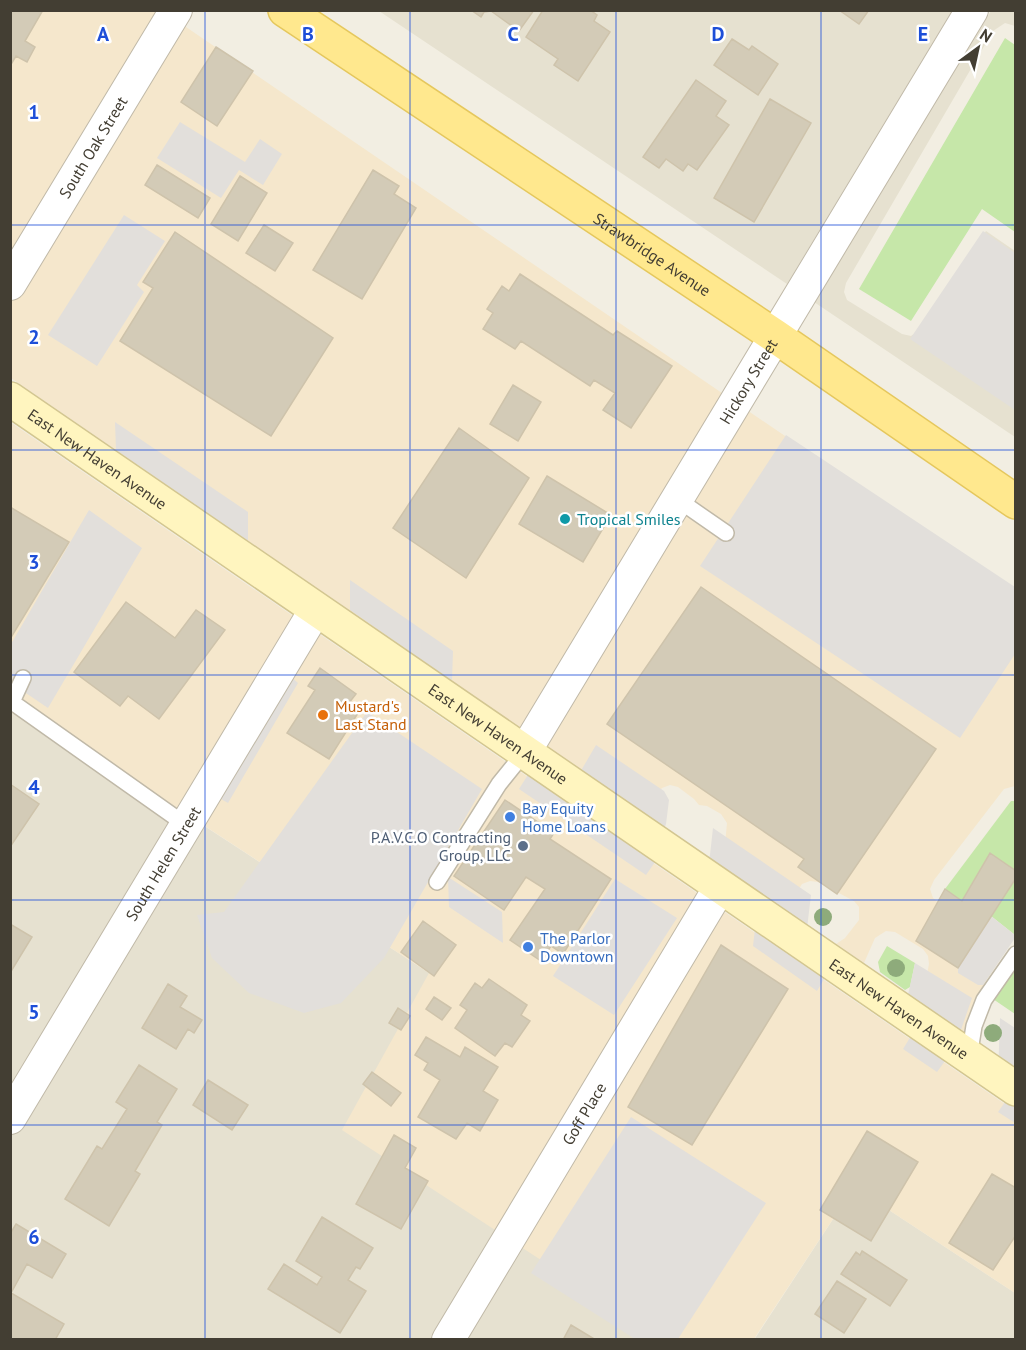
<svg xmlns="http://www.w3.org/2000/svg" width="1026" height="1350" font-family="'PT Sans',sans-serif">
<rect width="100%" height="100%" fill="#f2eee2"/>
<path fill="#e6e1d0" d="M379 11H952L787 284Z
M991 11H1015V26L1005 23 993 31 846 283 844 292 847 300 902 334 911 336 922 328 986 231 1015 251V437L814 302Z
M10 699 429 973 661 1339H11Z
M854 1187 1015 1293V1339L754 1340Z"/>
<path fill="#f5e7cc" d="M11 11H161L164 12 1015 593V786L1004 789 934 880 930 889 933 898 953 914 979 909 1007 949 982 987 968 1034 917 999 924 989 929 964 928 956 923 949 895 932 886 931 875 938 864 963 836 944 845 938 859 920V907L854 901 818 882 810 881 802 884 797 892 724 855 727 823 721 814 707 806 699 805 694 799 678 787 670 785 662 788 656 796 653 819 11 378Z
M10 422 1015 1111V1293L854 1187 754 1339H662L342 1130 429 973 11 699Z"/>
<path fill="#c6e7a9" d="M1005 38 1015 45V232L982 209 911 321 859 289Z
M1011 801H1015V871L962 901 945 889Z
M1015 878V935L991 916Z
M887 946 915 963 910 987 905 990 880 972 878 962Z
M1015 961V1014L993 999Z"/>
<path fill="#e2dfdb" d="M180 122 245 162 260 139 282 154 263 185 239 170 221 198 157 158Z
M124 215 165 241 137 285 144 292 97 366 48 335Z
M983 231 1015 253V410L910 339Z
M115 422 248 512V541L116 450Z
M786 435 1015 587V654L960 738 700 566Z
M89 510 142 548 48 708 11 683V644Z
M350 580 453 651 452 681 350 610Z
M281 668 298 683 228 803 207 791Z
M367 712 482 789 384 958 341 1003 304 1013 249 993 212 958 197 915 224 912Z
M596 745 664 791 669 800 666 824 658 844 664 849 646 875 519 789 536 762 572 786Z
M713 828 811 895 805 945 833 964 817 991 753 946 757 912 704 876 710 855Z
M448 877 502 912 503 943 449 907Z
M615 879 677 918 614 1015 553 976Z
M991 916 1015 935V938L983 985H978L958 973V968Z
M915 963 972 998 955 1047 937 1072 903 1049 919 1023 904 1013Z
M1000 1018 1015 1028V1123L998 1112 1015 1088 998 1076Z
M631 1117 766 1203 678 1339H635L531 1273Z"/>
<path fill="#d3cbb7" stroke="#cec3ab" stroke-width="1.5" d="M10 10H43L25 41 35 47 27 62 16 56 10 66Z
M471 10H534L519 31 491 11 484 12 481 17Z
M543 10H590L597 15 594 21 610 32 578 81 554 65 558 59 526 37Z
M839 10H869L859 24Z
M732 39 749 50 752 46 778 64 758 95 714 65Z
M216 47 253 71 217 126 181 102Z
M696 80 726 101 716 116 729 125 697 170 688 164 683 171 666 159 659 168 643 157Z
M770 99 811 123 754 222 714 198Z
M157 165 210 198 198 218 145 185Z
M373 170 399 186 394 194 416 208 362 299 313 270Z
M240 176 267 193 238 241 211 224Z
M264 225 293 243 275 271 246 253Z
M175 232 333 338 271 436 120 341 153 288 143 282Z
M520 274 613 335 617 331 672 366 631 428 603 410 615 393 594 380 590 386 521 341 515 349 483 329 493 313 487 309 502 286 509 291Z
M513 385 541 402 518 441 490 424Z
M459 428 529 478 466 578 393 528Z
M547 476 611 515 583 562 519 524Z
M10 507 69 542 10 639Z
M701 587 936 749 837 894 798 867 804 859 607 724Z
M126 602 175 638 196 610 225 630 159 719 128 696 120 706 74 672Z
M320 668 356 694 345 708 358 713 329 759 287 733 315 690 308 686Z
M10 784 39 804 10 847Z
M505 800 554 833 550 839 611 879 563 954 551 946 541 961 510 940 545 889 526 877 504 910 454 876Z
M990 853 1016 871V878L958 968 916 941 945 889 962 901Z
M423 921 456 945 434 976 401 952Z
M10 924 32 937 10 973Z
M721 945 788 989 692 1145 628 1107Z
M489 979 527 1005 521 1015 530 1021 512 1047 505 1043 495 1056 455 1028 467 1010 460 1005 475 983 482 988Z
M168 984 187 996 180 1007 202 1020 194 1033 188 1029 176 1049 142 1028Z
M434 997 451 1008 442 1020 426 1009Z
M398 1008 410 1016 401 1030 389 1023Z
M426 1037 460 1057 465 1047 498 1067 483 1091 498 1100 480 1131 467 1123 456 1139 418 1117 440 1080 424 1070 428 1063 415 1055Z
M139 1065 177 1089 157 1122 162 1125 135 1171 140 1174 109 1226 65 1199 97 1146 102 1149 127 1109 116 1102Z
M372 1072 401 1093 391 1106 363 1084Z
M208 1080 248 1105 232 1130 193 1105Z
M867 1131 918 1162 871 1241 820 1210Z
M394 1135 416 1148 405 1168 428 1181 401 1229 356 1204Z
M992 1174 1016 1188V1235L993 1270 949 1243Z
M322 1217 373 1248 360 1269 356 1267 348 1280 366 1291 340 1333 268 1289 284 1264 317 1285 322 1277 296 1261Z
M16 1224 66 1254 52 1278 27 1264 11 1293 64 1324 55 1340H10V1234Z
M862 1251 907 1280 890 1306 841 1274 856 1252 860 1255Z
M837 1281 866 1299 844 1333 815 1314Z
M571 1325 596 1340H563Z"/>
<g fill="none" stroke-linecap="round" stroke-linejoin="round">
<defs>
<path id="lane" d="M677 499 726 533
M23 678 12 702 186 825
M437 882 499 784 524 753
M969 1057 974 1026 984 1000 1016 954"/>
<g id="street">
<path id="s1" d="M10 284 176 10"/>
<path id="s2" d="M524 753 972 10"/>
<path id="s3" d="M10 1118 316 609"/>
<path id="s4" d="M448 1340 720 887"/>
</g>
<g id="secondary">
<path id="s5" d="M10 399 1016 1089"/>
</g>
<g id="primary">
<path id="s6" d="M285 10 775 336 1016 502"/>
</g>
</defs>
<use href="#lane" stroke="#c0b9a8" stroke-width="18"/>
<use href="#street" stroke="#c0b9a8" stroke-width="34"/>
<use href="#secondary" stroke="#d3c691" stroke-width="36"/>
<use href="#primary" stroke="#e5c75d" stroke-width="36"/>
<use href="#lane" stroke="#fff" stroke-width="15"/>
<use href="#street" stroke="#fff" stroke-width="32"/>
<use href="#secondary" stroke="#fff5bf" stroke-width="33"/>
<use href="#primary" stroke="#ffe88e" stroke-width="33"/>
</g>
<g fill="#8eab7b">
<circle cx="823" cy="917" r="9"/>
<circle cx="896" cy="968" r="9"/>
<circle cx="993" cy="1033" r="9"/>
</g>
<path fill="none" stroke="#1d4ed8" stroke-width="1.5" stroke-opacity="0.55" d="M205 10V1340M410 10V1340M616 10V1340M821 10V1340M10 225H1016M10 450H1016M10 675H1016M10 900H1016M10 1125H1016"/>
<circle fill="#0f9aa8" stroke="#fff" stroke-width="2" cx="565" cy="519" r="6"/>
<circle fill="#e8710a" stroke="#fff" stroke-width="2" cx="323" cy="715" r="6"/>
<g fill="#3f7fe0" stroke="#fff" stroke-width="2">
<circle cx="510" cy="817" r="6"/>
<circle cx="528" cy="947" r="6"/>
</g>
<circle fill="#5c6f8a" stroke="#fff" stroke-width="2" cx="523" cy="846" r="6"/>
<g text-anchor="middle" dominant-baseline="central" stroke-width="5" stroke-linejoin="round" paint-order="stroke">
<g font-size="16" fill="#433e33" stroke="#fff">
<text stroke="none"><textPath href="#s1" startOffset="160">South Oak Street</textPath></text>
<text stroke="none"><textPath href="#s6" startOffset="441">Strawbridge Avenue</textPath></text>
<text stroke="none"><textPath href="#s2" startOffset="434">Hickory Street</textPath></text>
<text stroke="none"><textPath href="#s5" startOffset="106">East New Haven Avenue</textPath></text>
<text stroke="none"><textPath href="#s5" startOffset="592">East New Haven Avenue</textPath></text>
<text stroke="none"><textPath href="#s3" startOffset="297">South Helen Street</textPath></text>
<text stroke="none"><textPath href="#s5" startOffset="1078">East New Haven Avenue</textPath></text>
<text stroke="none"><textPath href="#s4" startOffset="264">Goff Place</textPath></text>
</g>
<g font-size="16" fill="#0d838f" stroke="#fff" text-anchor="start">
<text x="577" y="519">Tropical Smiles</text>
</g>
<g font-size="16" fill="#c56008" stroke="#fff" text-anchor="start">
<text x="335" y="706">Mustard's<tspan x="335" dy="18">Last Stand</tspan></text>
</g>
<g font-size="16" fill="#366cbe" stroke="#fff" text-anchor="start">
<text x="522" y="808">Bay Equity<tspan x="522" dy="18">Home Loans</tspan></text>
<text x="540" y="938">The Parlor<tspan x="540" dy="18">Downtown</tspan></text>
</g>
<g font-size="16" fill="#4e5e75" stroke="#fff" text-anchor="end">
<text x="511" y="837">P.A.V.C.O Contracting<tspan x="511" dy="18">Group, LLC</tspan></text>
</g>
</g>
<g font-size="20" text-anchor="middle" font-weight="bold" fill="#1d4ed8" stroke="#fff" stroke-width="5" stroke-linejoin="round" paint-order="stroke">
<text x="103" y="41">A</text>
<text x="308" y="41">B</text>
<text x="513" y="41">C</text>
<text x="718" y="41">D</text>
<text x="923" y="41">E</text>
<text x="34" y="119">1</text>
<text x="34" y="344">2</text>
<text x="34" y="569">3</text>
<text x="34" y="794">4</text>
<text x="34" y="1019">5</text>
<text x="34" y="1244">6</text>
</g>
<rect width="1026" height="1350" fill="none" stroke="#433e33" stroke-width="24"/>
<g transform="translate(978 48) rotate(33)" stroke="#ffffff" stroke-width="4.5" paint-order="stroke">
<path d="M0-4.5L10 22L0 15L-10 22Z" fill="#433e33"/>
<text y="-9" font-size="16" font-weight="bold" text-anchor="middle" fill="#433e33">N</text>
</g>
</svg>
